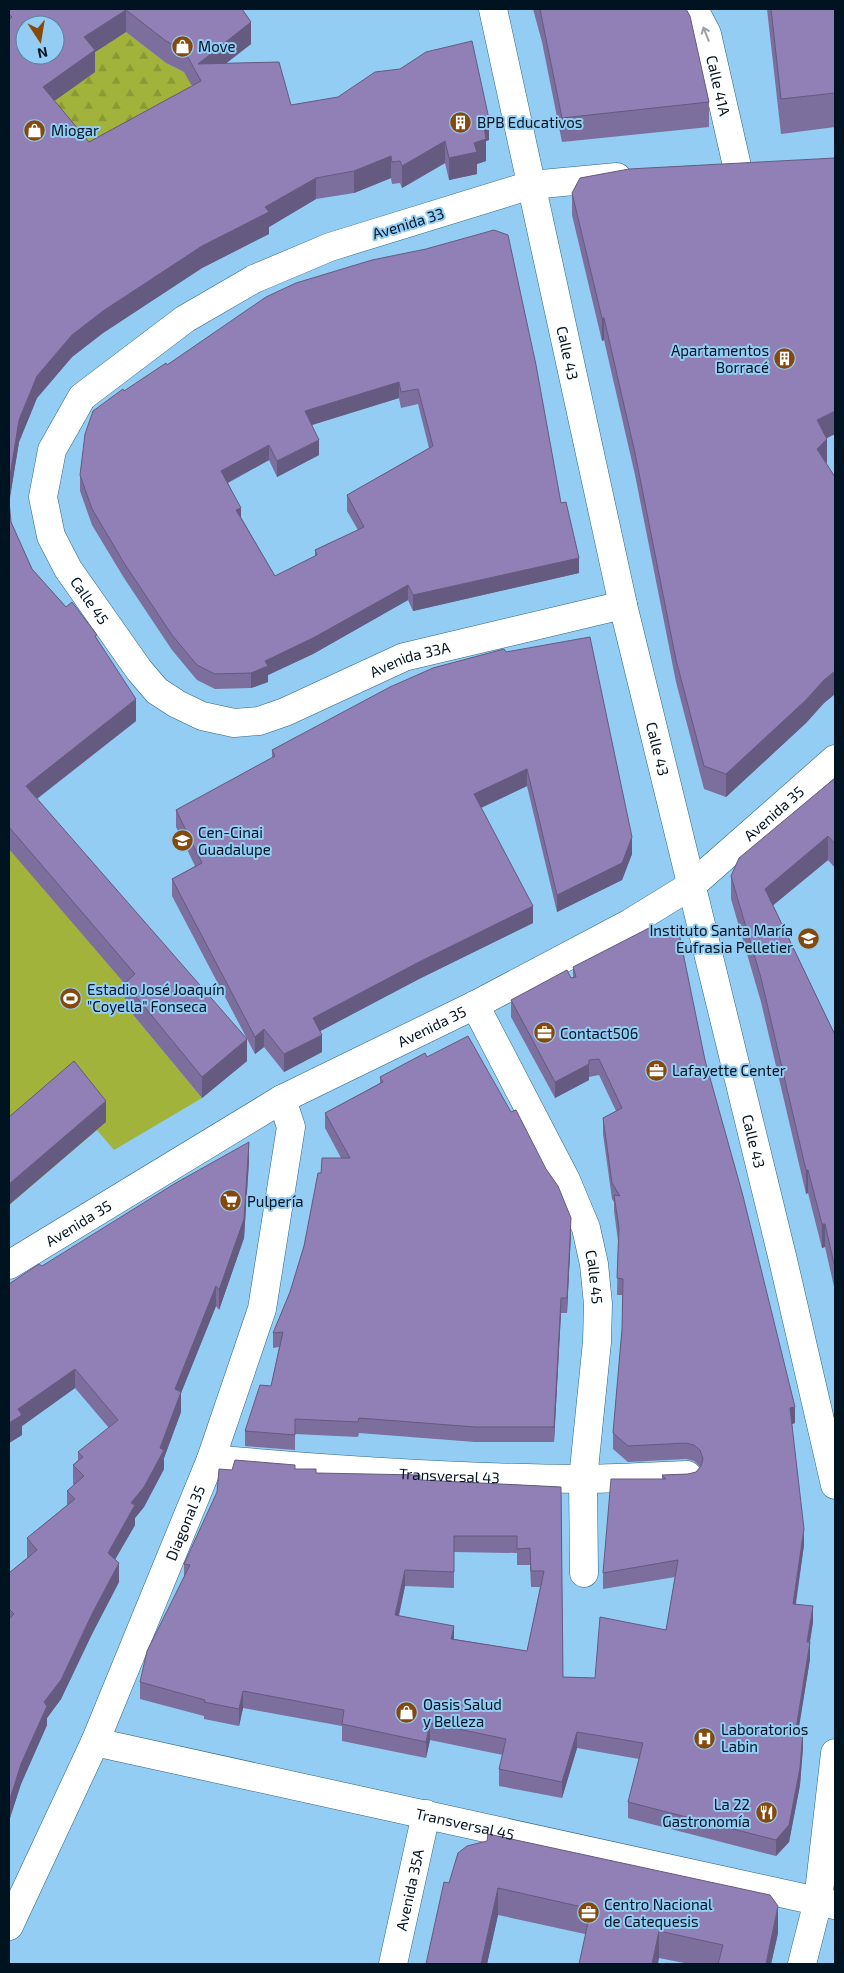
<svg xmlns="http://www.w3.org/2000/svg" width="844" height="1973" font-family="'Exo 2',sans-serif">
<defs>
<pattern id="forest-firs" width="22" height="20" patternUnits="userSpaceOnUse" patternTransform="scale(1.25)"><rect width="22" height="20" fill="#a1b33a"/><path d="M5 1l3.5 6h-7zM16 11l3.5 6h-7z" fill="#899933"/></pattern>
</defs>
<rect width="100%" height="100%" fill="#93cdf3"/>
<path fill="url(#forest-firs)" d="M126 32 166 63 196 78 185 94 116 173 43 109 94 72 84 58Z"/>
<path fill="#a1b33a" d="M9 789 169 972 125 1005 202 1098 114 1150 97 1130 9 1205Z"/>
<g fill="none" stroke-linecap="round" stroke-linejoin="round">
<defs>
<g id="minor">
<path id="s1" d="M493 9 623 605 783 1260 835 1485"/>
<path id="s2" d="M694 9 707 34 737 166"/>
<path id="s3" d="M617 177 531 185 330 247 254 279 185 319 82 397 52 450 43 497 51 536 68 569 139 670 157 691 177 704 202 716 234 723 259 721 285 712 404 657 623 605"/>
<path id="s4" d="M475 1005 566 1180 586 1228 594 1264 598 1304 597 1342 583 1479 584 1573"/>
<path id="s5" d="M9 1265 282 1099 475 1005 630 923 692 885 835 759"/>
<path id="s6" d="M211 1459C334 1470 458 1478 581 1479 617 1479 652 1476 687 1475"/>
<path id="s7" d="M95 1742 835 1905"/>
<path id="s8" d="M9 1926 95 1742 211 1459 262 1309 291 1127 282 1099"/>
<path id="s9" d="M393 1964 426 1814"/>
<path d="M802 1964 818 1901 835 1753"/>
</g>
</defs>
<use href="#minor" stroke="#2b6486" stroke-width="29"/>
<use href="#minor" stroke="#fff" stroke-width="28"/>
</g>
<path fill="#7c6e9d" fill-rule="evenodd" d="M9 9H242L251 44 226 63 291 105 489 140 486 141V161L477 164V174L449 180 445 163 402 188 400 183 392 184 391 178 354 193 316 199 269 227V234L202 268 103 333 72 357 37 398 19 442 9 502 11 522 32 569 66 607 97 639 136 721 37 799 247 1061 202 1098 125 1005V984L9 849ZM126 32 166 63 184 72 192 86 89 142 54 101 95 72V52Z
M533 9H686L709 102V127L562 142 542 42Z
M767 9H835V127L781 134Z
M572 193 835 434 826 438 827 462 826 463 835 477V694L824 703 806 723 726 797 704 789 676 682 635 475 604 340 602 341 572 215Z
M296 283 561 503 579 573 413 611 408 600 313 654 268 675V682L251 688 215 689 197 680 172 650 124 578 92 525 80 491V475L124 391 167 365ZM399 398 401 408 418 404 429 448 347 495V511L358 530 315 550V556L275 576 241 517 228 483 269 460 277 477 319 455 312 425Z
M433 668 632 854 622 880 557 912 527 786 481 808 533 923 419 979 320 1031 322 1052 284 1072 264 1047 255 1054 172 896V879L195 866 176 827V810L272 758V750Z
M835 778V868L828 860 773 905 835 1035V1291L825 1247 822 1248 808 1193 806 1194 761 1002 731 899V876Z
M573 967 705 1060 795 1423 792 1424 804 1545 796 1604 813 1622 810 1642V1659L798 1730 803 1747 800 1785 789 1842 776 1856 628 1818V1802L639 1759 577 1748 562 1798 499 1786V1769L503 1755 430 1740 426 1758 342 1741V1726L243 1708 239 1726 204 1719V1716L140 1699V1682L184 1577V1564L232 1470 295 1469 316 1473 420 1480 561 1487 563 1677 595 1678 666 1630 675 1577 603 1589V1573L662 1479V1475L688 1474 696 1472 700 1467 694 1461 686 1459 628 1462 613 1449V1433L622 1329 623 1295H617L618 1241 614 1211V1202L612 1199 603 1134V1118L616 1111 599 1075 589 1077V1080L555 1098 511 1017V1000L573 977ZM454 1552 517 1553V1565H530L531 1587H540L527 1651 454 1639 399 1616 405 1586 454 1588Z
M427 1057 571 1233 567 1313H561L554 1442H475L359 1433 358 1437 295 1434V1450L245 1446V1431L271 1386 279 1347 273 1348V1333L290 1292 304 1246 321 1173 341 1158 325 1128V1113L380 1083V1077Z
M249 1161 244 1238 219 1310 216 1306 181 1393V1412L164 1458V1469L144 1507 135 1518V1525L115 1559 119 1582 92 1634 61 1699 47 1718V1725L21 1784 9 1821V1573L27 1558V1538L67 1505V1491L74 1485 73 1484V1465L78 1460V1452L109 1428 75 1388 22 1426V1435L9 1443V1284L42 1266Z
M458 1853 778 1933 771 1964H689L659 1958 585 1934 498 1915 487 1964H426Z"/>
<path fill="#655a7f" d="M126 10V32L95 52V72L43 109V87L84 37Z
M251 22V44L201 83 198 64Z
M489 119V140L486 141V161L477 164V174L449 180V158L474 143 483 120Z
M445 141V163L402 188V166Z
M391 156V178L354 193V171Z
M316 178V199L269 227V234L202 268 103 333 72 357 37 398 19 442 9 504V482L19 420 37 376 72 335 103 311 202 246 265 207Z
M602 318H604V340L602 341Z
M399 382V398L305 427V411Z
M835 411V434L817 443V420Z
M827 439V462L817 471V449Z
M319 440V455L277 477V461Z
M269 445V460L221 486V471Z
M241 508V524L236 510Z
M579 558V573L413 611V595Z
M408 585V600L313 654 268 675V682L251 688V673L265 661Z
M835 671V694L824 703 806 723 726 797V774L824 680Z
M136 699V721L26 807V786Z
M527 769V786L474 811V794Z
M828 836V860L765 912V889Z
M632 837V854L622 880 557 912V895Z
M533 906V923L419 979 313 1035V1018L419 962Z
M264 1029V1047L255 1054V1037Z
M322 1035V1052L284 1072V1054Z
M247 1039V1061L202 1098V1077Z
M589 1060V1080L555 1098V1082Z
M106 1101V1122L9 1205V1184Z
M249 1142V1161L244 1238 219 1310V1290Z
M806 1170H808V1193L806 1194Z
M571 1218V1233L567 1313V1298Z
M822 1224H825V1247L822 1248Z
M216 1286V1306L181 1393V1412L164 1458V1469L144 1507 135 1518V1525L108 1572V1553L131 1503 160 1448 175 1389Z
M561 1298V1313L554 1442V1427Z
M75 1369V1388L22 1426V1435L9 1443V1423L18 1409Z
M795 1407V1423L790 1425V1408Z
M804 1529V1545L793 1620V1604Z
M119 1563V1582L92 1634 61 1699 47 1718V1725L21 1784 9 1821V1802L21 1764 44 1702Z
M405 1570V1586L395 1632V1615Z
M813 1606V1622L807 1658V1642Z
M454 1626V1642L451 1639Z
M810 1642V1659L796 1746V1729Z
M243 1691V1708L239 1726V1709Z
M430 1723V1740L426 1758V1742Z
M803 1731V1747L800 1785 789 1842 776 1856V1840Z
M577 1732V1748L562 1798V1782Z
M498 1888V1915L487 1964H481Z
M778 1906V1933L771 1964H766Z
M659 1931V1958L658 1964H652Z"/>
<path fill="#9080b6" stroke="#655a7f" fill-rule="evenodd" d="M9 9H242L251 22 198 64 279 62 291 105 338 97 375 72 400 69 426 52 472 41 489 119 483 120 486 139 474 143 477 152 449 158 445 141 402 166 400 161 392 162 391 156 354 171 316 178 265 207 269 212 202 246 103 311 72 335 37 376 19 420 9 482V20L12 17 9 14ZM126 10 166 41 184 50 201 81 89 142 43 87 95 50 84 37ZM25 25H55V55H25Z
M540 9H686L690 16 709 102 562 118Z
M771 9H835V93L781 99Z
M835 158V411L817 420 827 439 817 449 835 477V671L824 680 806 700 726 774 704 766 676 660 635 453 604 318H602L572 193 580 178 629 169Z
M494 230 508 235 536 365 561 503 566 502 579 558 413 595 408 585 313 638 265 661 268 666 251 673 215 674 197 665 172 635 124 563 92 509 80 475 85 434 93 411 123 389 124 391 166 363 167 365 266 297 296 283 372 260 426 249ZM399 382 401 392 418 389 433 446 347 495 364 527 315 550 317 555 275 576 236 510 241 508 221 471 269 445 277 461 319 440 305 411Z
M9 501 11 522 32 569 66 607 72 602 97 635 95 636 136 699 26 786 247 1039 202 1077 125 983 135 974 9 827Z
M590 637 632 837 622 863 557 895 527 769 474 794 533 906 419 962 313 1018 322 1035 284 1054 264 1029 255 1037 172 879 202 863 176 810 275 756 272 750 390 687 433 668 504 649 506 652Z
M835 778V844L828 836 765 889 835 1035V1268L825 1224H822L808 1170H806L761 978 731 876 739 858Z
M651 927 679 933 705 1060 743 1196 795 1407 790 1408 804 1529 793 1604 813 1606 807 1642H810L796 1729 803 1731 800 1768 789 1825 776 1840 628 1802 643 1743 577 1732 562 1782 499 1769 506 1739 430 1723 426 1742 342 1724 344 1710 243 1691 239 1709 204 1702 205 1700 140 1682 147 1651 190 1565 184 1564 217 1492 219 1469 232 1470 235 1460 295 1465V1469H316V1473L420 1475V1480L561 1487 563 1677 595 1678 600 1617 666 1630 678 1560 603 1573 611 1479H666L662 1475 688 1474 696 1472 701 1466 703 1459 700 1450 694 1445 686 1443 628 1446 613 1433 622 1329 623 1279 617 1278 619 1228 614 1195 620 1196 612 1183 603 1118 622 1108 599 1059 589 1060V1064L555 1082 511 1000 567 970 571 978 576 977 573 967ZM454 1536H517V1549L530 1548 531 1571H544L527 1651 451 1639 454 1626 395 1615 405 1570 454 1572Z
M468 1036 511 1112 516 1110 546 1169 558 1186 571 1218 567 1298H561L554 1427H475L359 1418 358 1422 295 1419V1435L245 1431 260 1385 271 1386 283 1332 273 1333 290 1292 304 1246 318 1173H321L322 1158H350L325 1113 383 1082 380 1077 425 1053 427 1057Z
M74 1061 106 1101 9 1184V1117Z
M249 1142 244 1219 219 1290 216 1286 175 1389 181 1392 160 1448 164 1450 144 1487 131 1503 135 1505 108 1553 119 1563 92 1614 61 1680 44 1702 47 1706 21 1764 9 1802V1619L14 1614 9 1609V1573L37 1550 27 1538 75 1499 67 1491 84 1476 73 1465 83 1457 78 1452 118 1420 75 1369 18 1409 22 1415 9 1423V1284L39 1264 42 1266 174 1184Z
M488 1834 770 1895 778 1906 766 1964H718L723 1945 659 1931 652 1964H579L591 1909 498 1888 481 1964H426L444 1882 449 1883 458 1853 467 1846 487 1841Z"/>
<defs><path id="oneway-shaft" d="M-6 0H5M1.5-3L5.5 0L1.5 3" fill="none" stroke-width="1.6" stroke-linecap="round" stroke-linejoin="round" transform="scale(1.25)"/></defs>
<use stroke="#99a1a6" href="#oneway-shaft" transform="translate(706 34) rotate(-112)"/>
<defs>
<symbol id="shop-disc" viewBox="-11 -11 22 22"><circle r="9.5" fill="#87490b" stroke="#93cdf3"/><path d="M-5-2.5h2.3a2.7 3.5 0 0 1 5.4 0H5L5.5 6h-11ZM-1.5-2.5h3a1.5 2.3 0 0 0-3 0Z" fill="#fff"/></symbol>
<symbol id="building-disc" viewBox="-11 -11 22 22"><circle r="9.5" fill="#87490b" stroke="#93cdf3"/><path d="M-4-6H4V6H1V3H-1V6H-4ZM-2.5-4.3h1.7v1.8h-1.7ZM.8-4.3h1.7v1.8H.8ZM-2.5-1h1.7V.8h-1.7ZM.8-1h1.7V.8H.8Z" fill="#fff"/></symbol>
<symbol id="school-disc" viewBox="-11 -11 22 22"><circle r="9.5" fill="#87490b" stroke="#93cdf3"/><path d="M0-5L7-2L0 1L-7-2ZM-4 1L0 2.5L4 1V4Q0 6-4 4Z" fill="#fff"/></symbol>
<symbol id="university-disc" viewBox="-11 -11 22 22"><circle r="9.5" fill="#87490b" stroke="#93cdf3"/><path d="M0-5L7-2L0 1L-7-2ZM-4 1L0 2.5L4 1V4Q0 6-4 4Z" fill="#fff"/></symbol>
<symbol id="stadium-disc" viewBox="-11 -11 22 22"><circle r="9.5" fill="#87490b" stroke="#93cdf3"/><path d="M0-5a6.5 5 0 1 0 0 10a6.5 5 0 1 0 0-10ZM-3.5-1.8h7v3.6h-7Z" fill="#fff"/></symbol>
<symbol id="office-disc" viewBox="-11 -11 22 22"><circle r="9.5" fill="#87490b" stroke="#93cdf3"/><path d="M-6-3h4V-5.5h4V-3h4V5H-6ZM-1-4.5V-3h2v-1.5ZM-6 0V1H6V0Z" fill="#fff"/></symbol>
<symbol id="supermarket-disc" viewBox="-11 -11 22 22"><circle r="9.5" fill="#87490b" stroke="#93cdf3"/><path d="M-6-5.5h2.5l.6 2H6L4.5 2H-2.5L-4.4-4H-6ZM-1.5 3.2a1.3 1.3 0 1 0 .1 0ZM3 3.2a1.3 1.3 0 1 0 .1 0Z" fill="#fff"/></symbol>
<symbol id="hospital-disc" viewBox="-11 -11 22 22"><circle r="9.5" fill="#87490b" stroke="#93cdf3"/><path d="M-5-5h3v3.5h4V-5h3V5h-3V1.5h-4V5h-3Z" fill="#fff"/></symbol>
<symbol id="restaurant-disc" viewBox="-11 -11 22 22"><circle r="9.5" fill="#87490b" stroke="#93cdf3"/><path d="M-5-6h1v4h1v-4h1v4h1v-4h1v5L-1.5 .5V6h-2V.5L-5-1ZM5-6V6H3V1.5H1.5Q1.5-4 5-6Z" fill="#fff"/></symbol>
</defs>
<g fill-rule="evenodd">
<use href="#shop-disc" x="170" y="34" width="25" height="25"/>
<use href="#building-disc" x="448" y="110" width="25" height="25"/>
<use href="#shop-disc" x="22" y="118" width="25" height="25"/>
<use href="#building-disc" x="772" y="346" width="25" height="25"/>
<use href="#school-disc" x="170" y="828" width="25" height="25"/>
<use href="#university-disc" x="796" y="926" width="25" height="25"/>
<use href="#stadium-disc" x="58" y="986" width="25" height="25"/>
<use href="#office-disc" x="532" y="1020" width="25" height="25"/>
<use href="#office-disc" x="644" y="1058" width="25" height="25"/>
<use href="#supermarket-disc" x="218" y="1188" width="25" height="25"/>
<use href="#shop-disc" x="394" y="1700" width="25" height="25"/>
<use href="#hospital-disc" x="692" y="1726" width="25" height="25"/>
<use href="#restaurant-disc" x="754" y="1800" width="25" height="25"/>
<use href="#office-disc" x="576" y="1900" width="25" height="25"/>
</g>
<g text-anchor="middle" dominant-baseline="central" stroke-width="4" stroke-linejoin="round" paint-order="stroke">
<g font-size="15" fill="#001321" stroke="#93cdf3" text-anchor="start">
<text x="198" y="46">Move</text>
<text x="477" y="122">BPB Educativos</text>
<text x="51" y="130">Miogar</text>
<text x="769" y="350" text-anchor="end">Apartamentos<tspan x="769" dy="17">Borracé</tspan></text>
<text x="198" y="832">Cen-Cinai<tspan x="198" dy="17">Guadalupe</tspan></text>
<text x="793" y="930" text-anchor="end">Instituto Santa María<tspan x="793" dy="17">Eufrasia Pelletier</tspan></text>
<text x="87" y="989">Estadio José Joaquín<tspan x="87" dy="17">"Coyella" Fonseca</tspan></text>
<text x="560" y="1033">Contact506</text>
<text x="672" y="1070">Lafayette Center</text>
<text x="247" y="1201">Pulpería</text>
<text x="423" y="1704">Oasis Salud<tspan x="423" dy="17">y Belleza</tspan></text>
<text x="721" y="1729">Laboratorios<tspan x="721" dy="17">Labin</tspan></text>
<text x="750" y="1804" text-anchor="end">La 22<tspan x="750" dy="17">Gastronomía</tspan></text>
<text x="604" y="1904">Centro Nacional<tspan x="604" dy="17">de Catequesis</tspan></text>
</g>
<g font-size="15" fill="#001321" stroke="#93cdf3">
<text stroke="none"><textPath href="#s2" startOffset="81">Calle 41A</textPath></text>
<text transform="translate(408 223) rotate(-17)">Avenida 33</text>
<text stroke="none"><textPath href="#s1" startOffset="352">Calle 43</textPath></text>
<text stroke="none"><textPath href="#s3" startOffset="812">Calle 45</textPath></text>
<text stroke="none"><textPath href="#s3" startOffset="1198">Avenida 33A</textPath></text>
<text stroke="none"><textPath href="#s1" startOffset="758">Calle 43</textPath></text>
<text stroke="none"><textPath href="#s5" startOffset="891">Avenida 35</textPath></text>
<text stroke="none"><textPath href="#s5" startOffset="486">Avenida 35</textPath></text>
<text stroke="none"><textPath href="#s1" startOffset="1162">Calle 43</textPath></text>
<text stroke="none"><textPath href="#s5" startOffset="81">Avenida 35</textPath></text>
<text stroke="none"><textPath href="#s4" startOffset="299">Calle 45</textPath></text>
<text stroke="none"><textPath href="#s6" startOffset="239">Transversal 43</textPath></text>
<text stroke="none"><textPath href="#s8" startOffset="440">Diagonal 35</textPath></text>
<text stroke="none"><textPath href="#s7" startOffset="379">Transversal 45</textPath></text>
<text stroke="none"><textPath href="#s9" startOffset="76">Avenida 35A</textPath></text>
</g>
</g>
<rect width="844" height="1973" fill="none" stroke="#001321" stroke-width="20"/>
<g transform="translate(40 40) rotate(168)"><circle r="24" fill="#93cdf3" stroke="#58839f"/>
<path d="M0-4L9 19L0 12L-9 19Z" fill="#87490b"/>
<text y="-8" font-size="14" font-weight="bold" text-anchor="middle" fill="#001321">N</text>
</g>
</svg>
